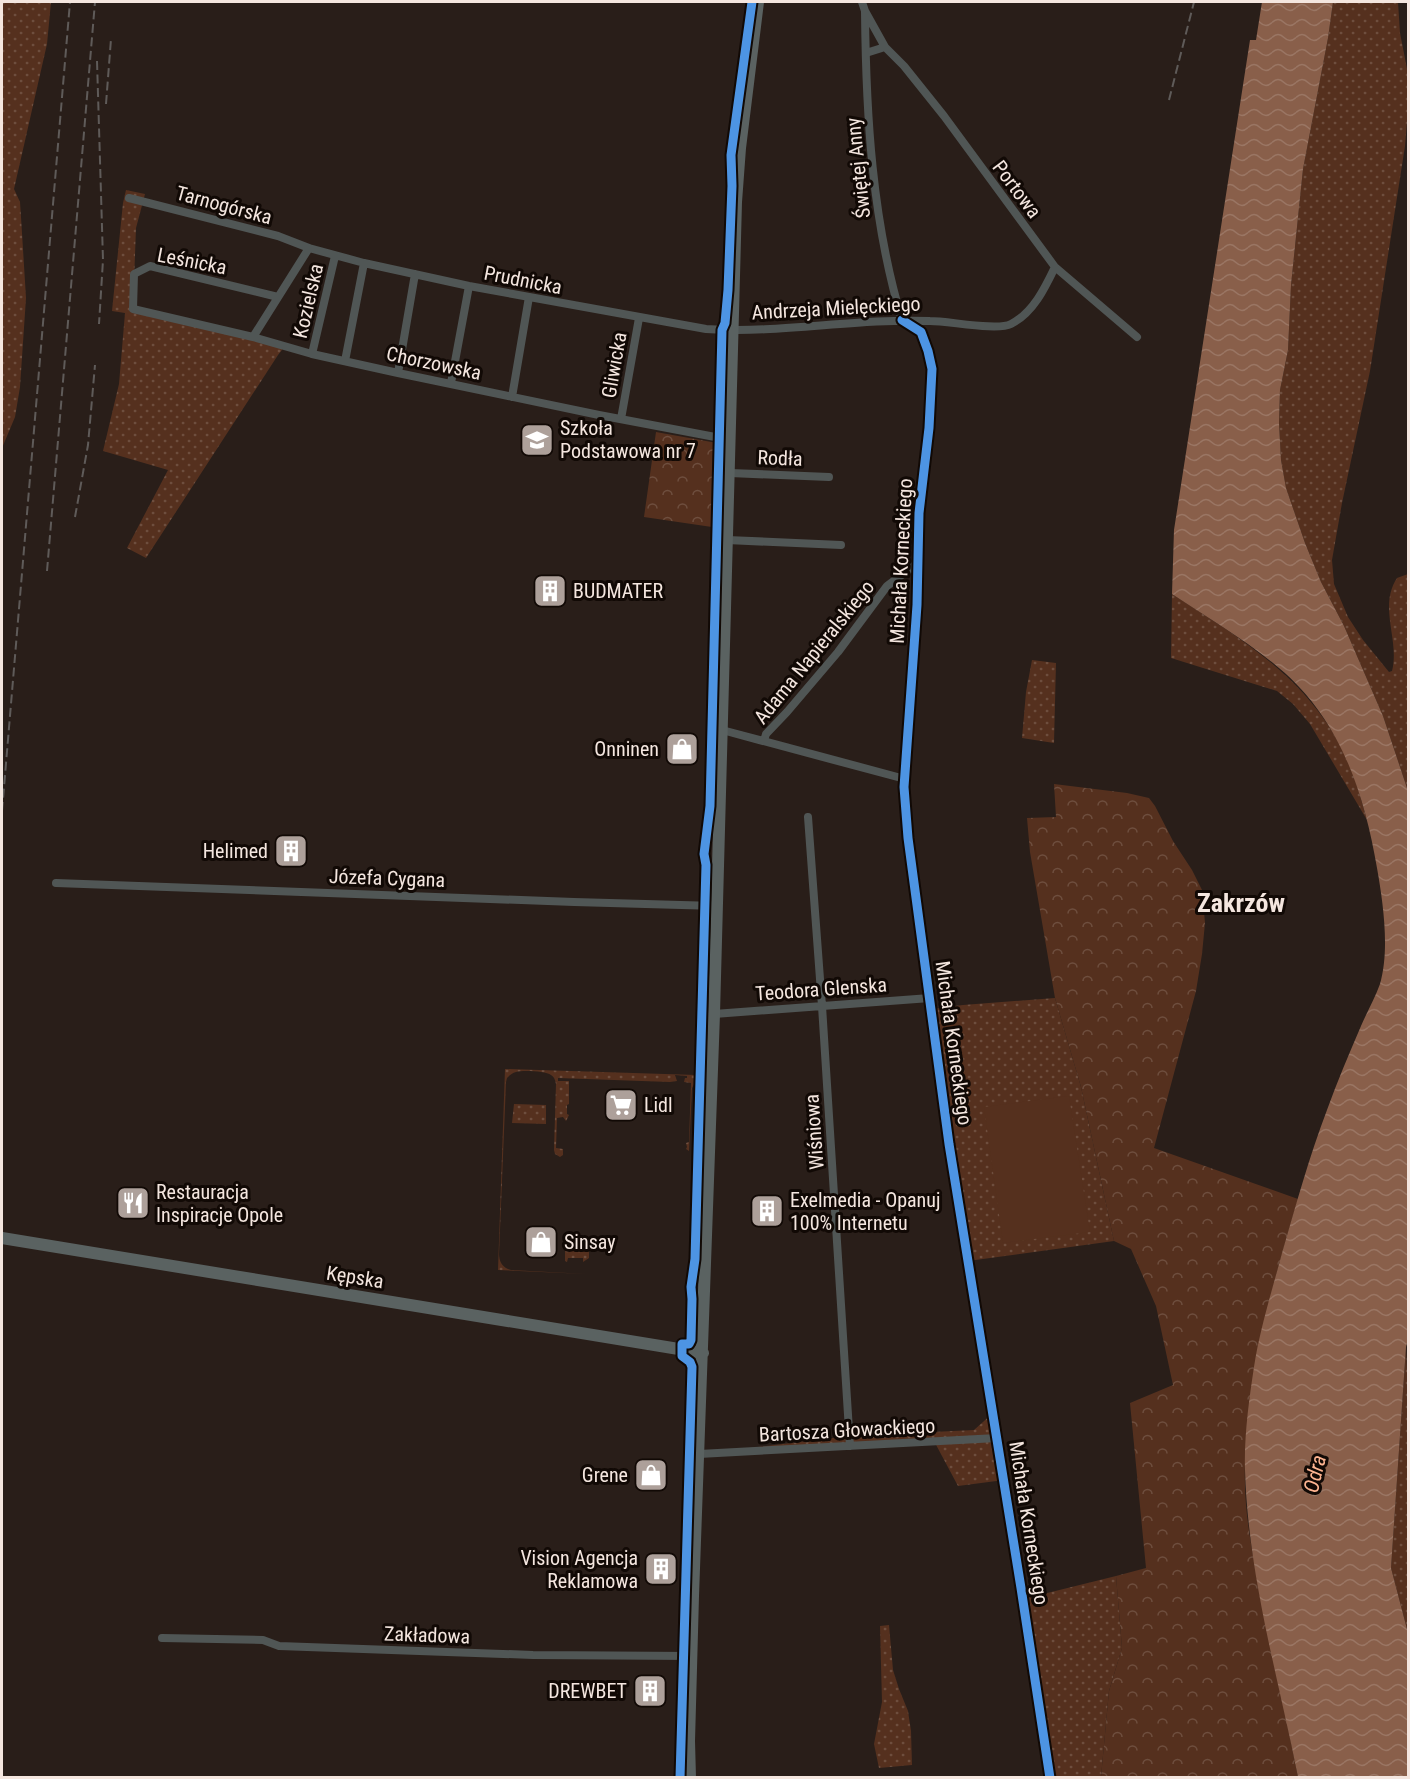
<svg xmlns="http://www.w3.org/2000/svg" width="1410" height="1779" font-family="'Roboto Condensed',sans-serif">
<defs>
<pattern id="grass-dots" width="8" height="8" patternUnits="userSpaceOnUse" patternTransform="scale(1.5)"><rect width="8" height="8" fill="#55301e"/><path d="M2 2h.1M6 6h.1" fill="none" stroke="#6e4e3e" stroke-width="1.8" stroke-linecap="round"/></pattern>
<pattern id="forest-crowns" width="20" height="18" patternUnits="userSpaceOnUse" patternTransform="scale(1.5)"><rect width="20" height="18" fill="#55301e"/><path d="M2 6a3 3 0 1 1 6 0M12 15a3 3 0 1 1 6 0" fill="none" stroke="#6e4e3e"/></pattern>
<pattern id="water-waves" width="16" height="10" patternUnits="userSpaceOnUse" patternTransform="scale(1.5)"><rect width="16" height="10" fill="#895f4a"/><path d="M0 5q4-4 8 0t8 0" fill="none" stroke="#9a7664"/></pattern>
</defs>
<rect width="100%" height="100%" fill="#291e19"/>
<path fill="url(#grass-dots)" d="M2 2H51L47 44 14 189 20 202 21 217 26 298 20 387 15 417 2 448Z
M1333 2H1398L1400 33 1408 74V110L1405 146 1370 371 1342 503 1332 560 1334 584 1348 617 1363 640 1389 672 1392 671C1400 640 1378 607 1397 578L1408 574V791L1383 716 1344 626 1321 582 1305 543 1286 488 1281 460 1279 423 1280 390 1288 350 1291 285 1303 169 1328 38Z
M126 190 145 194 136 228 133 309 285 346 278 355 146 558 127 548 168 470 103 451 119 384 125 313 112 311 123 203Z
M1172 594C1243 640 1310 679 1347 759 1356 778 1361 800 1367 820L1310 724 1293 704 1277 691 1171 658Z
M1032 660 1056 663 1054 743 1022 738 1026 692Z
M1055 998 1081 1087 1114 1241 968 1261 932 1009 963 1005Z
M505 1069 696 1075V1081L692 1088 689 1151 686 1149 687 1147 686 1143 689 1142 691 1083 684 1082 685 1078H687V1076L675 1075 677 1081 670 1082 558 1078V1081H569V1104L567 1105V1114L569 1115 566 1121 563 1117 557 1118 556 1148 563 1149V1155L560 1157 555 1154 554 1150 556 1084C555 1080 555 1078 551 1075 546 1071 522 1070 516 1072 512 1073 510 1075 507 1078L506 1082 499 1254C499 1262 503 1268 511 1270L586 1274 498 1270Z
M514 1104 546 1105V1124L512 1123Z
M565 1237 589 1238V1258L583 1262V1258H568L567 1262 565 1261Z
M1406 1347 1408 1394V1633L1391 1568Z
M993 1413 1004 1480 958 1486 934 1441 699 1454 849 1436 974 1430Z
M1116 1576 1122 1648 1109 1691 1101 1777H1050L1023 1599Z
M889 1625 893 1670 899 1689 908 1711 911 1731 912 1765 879 1768 874 1744 882 1702 880 1626Z"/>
<path fill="url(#forest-crowns)" d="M656 432 717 443 712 527 644 517Z
M1054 784 1127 793 1149 798 1155 806 1173 841 1192 870 1202 890 1205 923 1202 954 1196 991 1154 1148 1298 1199C1272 1286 1248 1373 1245 1465 1243 1518 1256 1570 1266 1622 1277 1674 1288 1726 1298 1777H1101L1109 1691 1122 1648 1116 1576 1146 1568 1130 1403 1173 1385 1156 1306 1131 1249 1114 1241 1081 1087 1055 998 1030 852 1027 818 1056 817Z"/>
<path fill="#55301e" d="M1069 1096 1090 1232 1003 1243 984 1107Z"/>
<path fill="url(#water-waves)" d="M1262 2H1333L1328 38 1303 169 1291 285 1288 350 1280 390 1279 423 1281 460 1286 488 1305 543 1321 582 1344 626 1383 716 1408 791V1340L1406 1347 1391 1568 1408 1633V1777H1298C1278 1676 1248 1575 1245 1470 1244 1436 1249 1400 1254 1367 1260 1328 1272 1291 1282 1253 1296 1205 1309 1157 1327 1110 1337 1082 1349 1054 1361 1026 1367 1012 1375 998 1380 984 1390 950 1383 902 1377 868 1364 792 1340 719 1279 668 1246 640 1208 618 1172 594L1174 530 1250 40H1256Z"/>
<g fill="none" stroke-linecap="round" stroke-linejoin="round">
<path stroke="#505655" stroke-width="8" d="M862 2 865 11 885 47 904 66 944 116 1055 267 1137 337
M865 12C866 114 872 221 902 320
M866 53 885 47
M129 198 278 236 309 248 364 263 469 286 706 329C781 334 855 318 930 321 949 321 997 331 1011 324 1033 313 1045 288 1055 267
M278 297 150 266 134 274 133 309 253 337 312 354 398 373 599 415 731 440
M902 320 921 332 928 351 932 369 929 428 919 513 917 605 904 787 908 838 949 1144 1021 1588 1050 1778
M253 337 309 248
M312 354 335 256
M345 361 364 263
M398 373 415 274
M451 383 469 286
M512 397 529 297
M621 419 639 318
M730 473 829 477
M727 540 841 545
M722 730 905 779
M764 741 766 734 787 712 838 652 887 586 919 562
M808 817 822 1006 850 1446
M56 883 574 902 717 906
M714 1014 930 998
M699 1454 997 1438
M162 1638 263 1640 279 1646 533 1655 692 1656"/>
<path stroke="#5a6261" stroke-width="12" d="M2 1238 703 1353
M690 1778 689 1741 693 1596 714 1014 736 202 740 148 758 2"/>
<path stroke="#5f5b59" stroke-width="2" stroke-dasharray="9 4.5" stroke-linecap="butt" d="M97 61 103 260 99 324
M1169 100 1194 2
M106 104 111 39
M75 517 88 445 95 365
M47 571 95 2
M2 811 70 2"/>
<defs>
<path id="cycleway" d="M902 320 921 332 928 351 932 369 929 428 919 513 917 605 904 787 908 838 949 1144 1021 1588 1050 1778
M680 1778 692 1367 690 1362 682 1356V1344H689L691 1340 692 1299 691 1287 695 1259 706 865 704 854 710 806 722 330 725 323 728 290 732 186 731 155 752 2"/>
</defs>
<use href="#cycleway" stroke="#110905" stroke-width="13"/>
<use href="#cycleway" stroke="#4d94e3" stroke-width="9"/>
</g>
<defs>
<symbol id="school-square" viewBox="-11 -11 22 22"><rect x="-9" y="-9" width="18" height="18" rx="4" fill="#ada09a" stroke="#110905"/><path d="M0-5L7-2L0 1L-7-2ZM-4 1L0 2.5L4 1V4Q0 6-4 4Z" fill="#fff"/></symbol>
<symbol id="building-square" viewBox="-11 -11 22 22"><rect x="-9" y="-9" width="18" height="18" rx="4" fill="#ada09a" stroke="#110905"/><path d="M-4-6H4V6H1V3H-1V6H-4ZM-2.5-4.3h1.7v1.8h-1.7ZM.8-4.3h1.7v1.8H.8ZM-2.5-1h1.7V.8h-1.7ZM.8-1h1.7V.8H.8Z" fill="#fff"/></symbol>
<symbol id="shop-square" viewBox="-11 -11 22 22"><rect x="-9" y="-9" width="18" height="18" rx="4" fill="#ada09a" stroke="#110905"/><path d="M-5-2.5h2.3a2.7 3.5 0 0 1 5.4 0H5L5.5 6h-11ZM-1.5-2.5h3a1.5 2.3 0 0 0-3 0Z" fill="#fff"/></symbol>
<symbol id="supermarket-square" viewBox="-11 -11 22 22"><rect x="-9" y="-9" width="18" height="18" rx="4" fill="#ada09a" stroke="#110905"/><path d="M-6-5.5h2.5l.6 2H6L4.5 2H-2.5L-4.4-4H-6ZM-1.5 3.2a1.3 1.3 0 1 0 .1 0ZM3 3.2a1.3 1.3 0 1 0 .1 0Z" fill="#fff"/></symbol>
<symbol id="restaurant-square" viewBox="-11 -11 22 22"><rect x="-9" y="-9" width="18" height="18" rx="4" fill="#ada09a" stroke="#110905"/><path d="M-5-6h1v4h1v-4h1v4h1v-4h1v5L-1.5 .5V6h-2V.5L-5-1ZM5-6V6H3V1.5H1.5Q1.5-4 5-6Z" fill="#fff"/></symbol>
</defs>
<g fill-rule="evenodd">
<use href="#school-square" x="518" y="421" width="38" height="38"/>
<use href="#building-square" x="531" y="572" width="38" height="38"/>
<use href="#shop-square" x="663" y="730" width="38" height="38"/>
<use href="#building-square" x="272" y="832" width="38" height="38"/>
<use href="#supermarket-square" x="602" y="1086" width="38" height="38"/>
<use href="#restaurant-square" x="114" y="1184" width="38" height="38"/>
<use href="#building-square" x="748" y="1192" width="38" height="38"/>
<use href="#shop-square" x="522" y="1223" width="38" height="38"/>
<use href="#shop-square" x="632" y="1456" width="38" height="38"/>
<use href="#building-square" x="642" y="1550" width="38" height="38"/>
<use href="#building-square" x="631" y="1672" width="38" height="38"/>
</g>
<g text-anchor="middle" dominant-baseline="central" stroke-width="6" stroke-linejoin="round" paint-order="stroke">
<g font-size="20" fill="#f4e6df" stroke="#110905">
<text transform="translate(858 168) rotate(-96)">Świętej Anny</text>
<text transform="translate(1017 189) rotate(53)">Portowa</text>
<text transform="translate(224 205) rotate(15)">Tarnogórska</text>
<text transform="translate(192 261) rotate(11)">Leśnicka</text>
<text transform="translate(523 280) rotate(11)">Prudnicka</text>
<text transform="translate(308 301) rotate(-77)">Kozielska</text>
<text transform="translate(836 308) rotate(-3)">Andrzeja Mielęckiego</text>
<text transform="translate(434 363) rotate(12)">Chorzowska</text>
<text transform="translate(614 365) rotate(-80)">Gliwicka</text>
<text transform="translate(780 458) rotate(2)">Rodła</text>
<text transform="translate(901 561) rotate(-87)">Michała Korneckiego</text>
<text transform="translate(814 652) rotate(-51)">Adama Napieralskiego</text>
<text transform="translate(387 878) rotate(2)">Józefa Cygana</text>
<text transform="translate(821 989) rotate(-4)">Teodora Glenska</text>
<text transform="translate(954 1043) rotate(82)">Michała Korneckiego</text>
<text transform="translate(814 1132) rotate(-94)">Wiśniowa</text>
<text transform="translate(355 1277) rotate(9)">Kępska</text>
<text transform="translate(847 1430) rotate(-3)">Bartosza Głowackiego</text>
<text transform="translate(1029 1523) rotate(81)">Michała Korneckiego</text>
<text transform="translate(427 1635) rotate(2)">Zakładowa</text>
</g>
<g font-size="20" fill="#f4e6df" stroke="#110905" text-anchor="start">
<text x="560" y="428">Szkoła<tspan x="560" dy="23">Podstawowa nr 7</tspan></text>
<text x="573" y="591">BUDMATER</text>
<text x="659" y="749" text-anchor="end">Onninen</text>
<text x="268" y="851" text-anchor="end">Helimed</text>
<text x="644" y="1105">Lidl</text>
<text x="156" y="1192">Restauracja<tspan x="156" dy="23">Inspiracje Opole</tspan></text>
<text x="790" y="1200">Exelmedia - Opanuj<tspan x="790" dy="23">100% Internetu</tspan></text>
<text x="564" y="1242">Sinsay</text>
<text x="628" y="1475" text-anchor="end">Grene</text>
<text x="638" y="1558" text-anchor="end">Vision Agencja<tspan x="638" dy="23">Reklamowa</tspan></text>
<text x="627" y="1691" text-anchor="end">DREWBET</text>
</g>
<g font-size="21" font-style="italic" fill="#fdb491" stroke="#110905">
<text transform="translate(1315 1474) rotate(-77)">Odra</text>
</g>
<g font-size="26" font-weight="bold" fill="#f4e6df" stroke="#110905">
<text x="1241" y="903">Zakrzów</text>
</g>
</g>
<rect width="1410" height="1779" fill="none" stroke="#f4e6df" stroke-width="6"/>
</svg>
